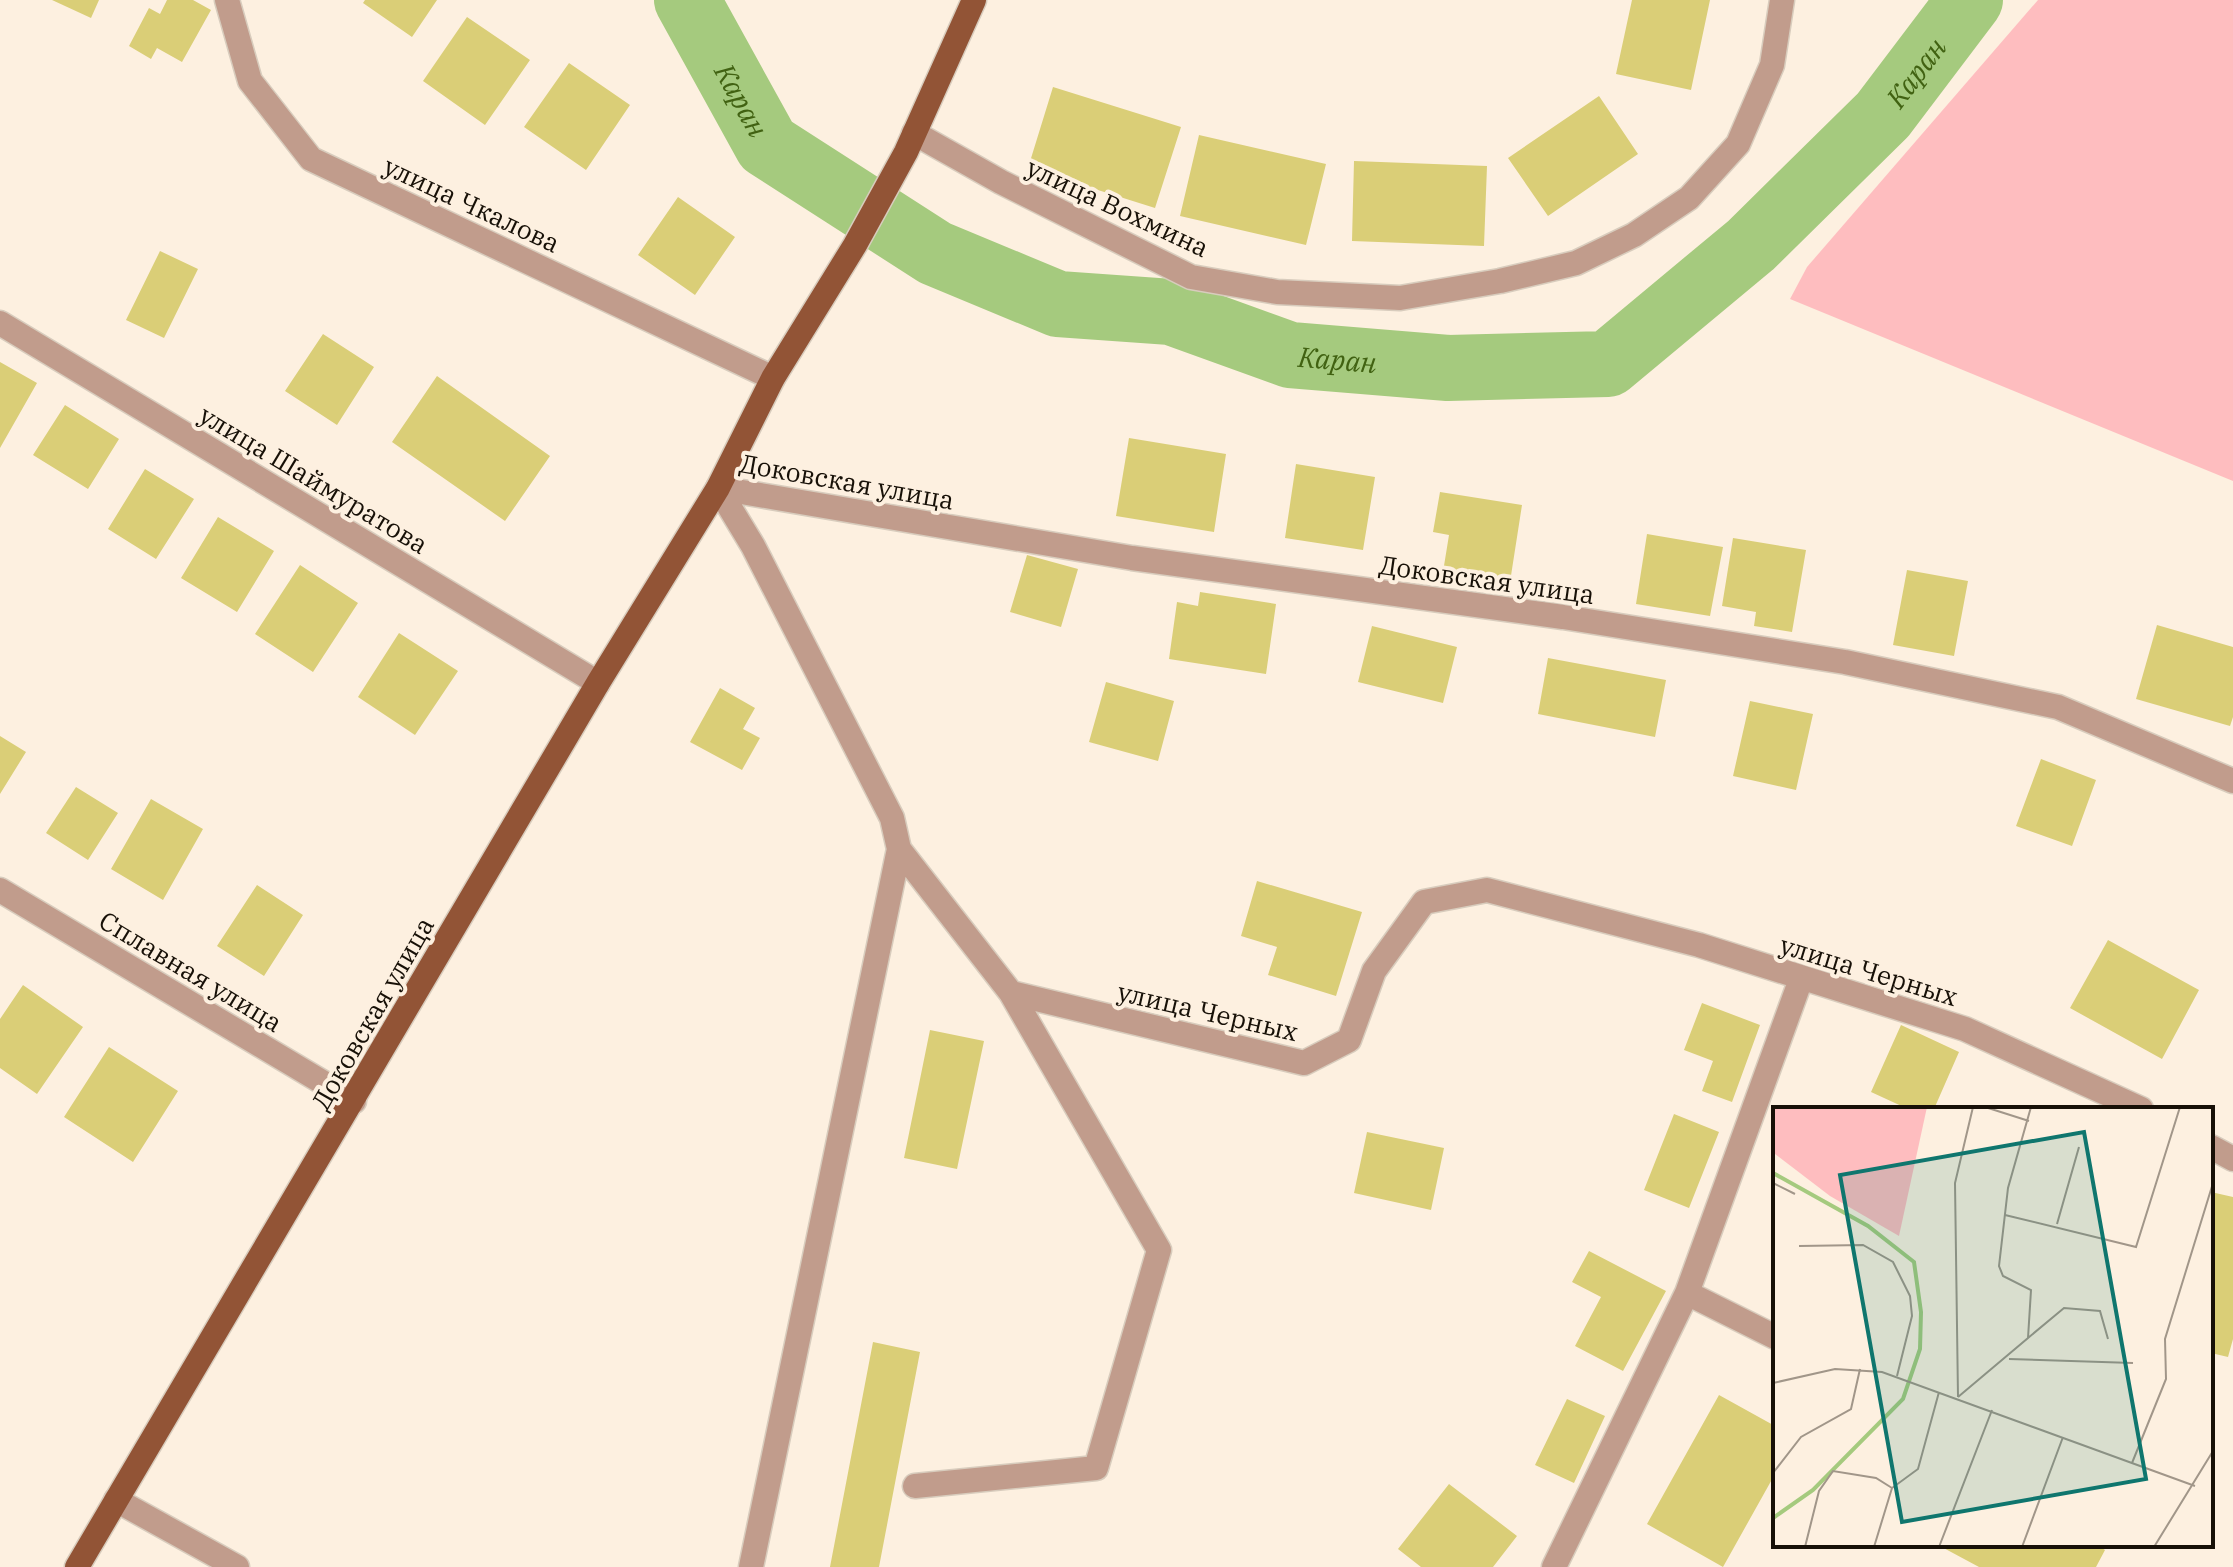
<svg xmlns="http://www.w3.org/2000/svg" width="2233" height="1567" font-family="'IBM Plex Serif',serif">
<rect width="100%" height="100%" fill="#fdf0e0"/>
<path fill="#febdbf" d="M2038 0H2233V481L1790 299 1807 267Z"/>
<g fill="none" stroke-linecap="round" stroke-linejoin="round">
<path stroke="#a5ca7e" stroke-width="66" id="s1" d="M687 0 767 145 935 253 1058 304 1171 312 1290 355 1448 368 1608 364 1751 245 1883 115 1970 0"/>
</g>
<path fill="#dace77" d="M52 0H99L91 18Z
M167 0H193L211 10 182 62 157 48 151 59 129 46 149 8 160 14Z
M365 0H437L412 37 363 3Z
M1632 0H1710L1691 90 1616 74Z
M467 17 530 60 485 125 423 81Z
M569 63 630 105 586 170 524 127Z
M1053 87 1181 127 1155 208 1028 168Z
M1599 96 1638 154 1548 216 1508 158Z
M1199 135 1326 164 1306 245 1180 216Z
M1354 161 1487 166 1484 246 1352 241Z
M678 197 735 237 695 295 638 255Z
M160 251 198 269 164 338 126 320Z
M323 334 374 367 337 425 285 391Z
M0 362 37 383 0 448Z
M437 376 550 456 505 521 392 442Z
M65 405 119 439 88 489 33 455Z
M1129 438 1226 454 1214 532 1116 516Z
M1296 464 1375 477 1363 550 1285 538Z
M145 469 194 499 156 559 108 529Z
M1440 492 1522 505 1510 582 1443 572 1449 535 1433 532Z
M218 517 274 551 237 612 181 578Z
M1647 534 1723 547 1710 616 1636 604Z
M1733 538 1806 550 1792 632 1754 626 1756 612 1722 606Z
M1027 555 1078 569 1061 627 1010 612Z
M300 565 358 603 313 672 255 634Z
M1907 570 1968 581 1954 656 1893 645Z
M1200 592 1276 604 1266 674 1169 659 1177 602 1198 606Z
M2157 625 2233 647V717L2230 726 2136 699Z
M1372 626 1457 647 1443 703 1358 682Z
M399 633 458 671 415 735 358 697Z
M1548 658 1666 680 1655 737 1538 714Z
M1106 682 1174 701 1158 761 1089 742Z
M720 688 755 708 743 729 760 738 742 770 690 742Z
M1750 701 1813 714 1796 790 1733 776Z
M0 736 26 752 0 794Z
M2041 759 2096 780 2072 846 2016 826Z
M76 787 118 813 88 860 46 833Z
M151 799 203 829 163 900 111 869Z
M1257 881 1362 912 1336 996 1268 975 1277 947 1241 936Z
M257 885 303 915 264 976 217 946Z
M2108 940 2199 990 2162 1059 2070 1008Z
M23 985 83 1027 37 1094 0 1068V1019Z
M1702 1003 1760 1025 1732 1102 1702 1091 1713 1061 1684 1050Z
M1901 1025 1959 1052 1934 1109H1908L1871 1092Z
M930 1030 984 1041 957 1169 904 1158Z
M109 1047 178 1091 133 1162 64 1117Z
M1674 1114 1719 1132 1689 1208 1644 1190Z
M1367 1132 1444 1148 1431 1210 1354 1193Z
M2211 1192 2233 1197V1339L2228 1357 2211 1353Z
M1589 1251 1666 1291 1623 1371 1575 1346 1601 1297 1572 1282Z
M873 1342 920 1352 879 1567H830Z
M1719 1395 1775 1426V1474L1723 1567 1647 1524Z
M1567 1399 1605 1416 1574 1483 1535 1465Z
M1449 1484 1517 1536 1493 1567H1421L1398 1549Z
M1938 1545H2097L2105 1550 2096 1567H1979Z"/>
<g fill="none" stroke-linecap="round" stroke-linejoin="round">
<defs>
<path id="minor" d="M227 0 250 81 311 159 773 378
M914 133 1001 182 1191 277 1277 292 1400 298 1500 281 1576 263 1634 235 1689 198 1738 144 1772 65 1782 0
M0 323 598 683
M718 488 753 546 892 818 899 849 1011 993 1304 1063 1349 1040 1374 971 1424 902 1487 890 1699 945 1965 1029 2141 1109
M718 488 1132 558 1563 617 1845 662 2058 707 2233 781
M0 890 354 1101
M2211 1147 2233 1159
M1687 1293 1775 1337
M915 1486 1096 1468 1159 1250 1011 993
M116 1500 237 1567
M751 1567 899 849
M1554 1567 1687 1293 1801 979"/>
<path id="major" d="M77 1567 598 683 718 488 773 378 855 245 906 152 974 0"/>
</defs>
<use href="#minor" stroke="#d8ccbd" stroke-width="27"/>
<use href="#major" stroke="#d8ccbd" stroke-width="27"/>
<use href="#minor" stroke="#c19c8c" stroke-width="24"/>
<use href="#major" stroke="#925436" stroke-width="24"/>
</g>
<g text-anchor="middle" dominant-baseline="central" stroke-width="8" stroke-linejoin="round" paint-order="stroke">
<g font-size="26" fill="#171007" stroke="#fdf0e0">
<text transform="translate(472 204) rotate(25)">улица Чкалова</text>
<text transform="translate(1118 207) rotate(25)">улица Вохмина</text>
<text transform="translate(314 479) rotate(31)">улица Шаймуратова</text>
<text transform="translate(847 481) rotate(10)">Доковская улица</text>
<text transform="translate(1487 579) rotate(8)">Доковская улица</text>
<text transform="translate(1869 970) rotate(17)">улица Черных</text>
<text transform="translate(191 971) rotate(31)">Сплавная улица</text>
<text transform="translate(1208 1011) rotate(13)">улица Черных</text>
<text transform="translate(372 1013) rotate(-60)">Доковская улица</text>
</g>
<g font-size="28" font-style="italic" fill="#416212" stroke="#fdf0e0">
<text stroke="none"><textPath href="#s1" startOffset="1482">Каран</textPath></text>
<text stroke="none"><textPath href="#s1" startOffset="114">Каран</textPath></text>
<text stroke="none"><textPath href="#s1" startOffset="786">Каран</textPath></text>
</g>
</g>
<g transform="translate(1773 1107)">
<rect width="440" height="440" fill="#fdf0e0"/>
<path d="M0 0H154L126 129 57 89 2 47Z" fill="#febdbf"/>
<path fill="none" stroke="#a5ca7e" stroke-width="4" d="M0 66 95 119 141 155 148 205 147 242 130 292 40 383 0 411"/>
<path fill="none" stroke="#a19689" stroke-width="2" d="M212 0 256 14M0 76 22 87M232 108 363 140 407 0M284 117 306 40M26 139 90 138 120 155 137 189 139 209 124 269M255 231 291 201 327 204 335 232M236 252 360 256M0 276 62 262 109 265 422 379M185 290 255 231 258 183 230 169 226 159 235 81 258 0M185 290 182 76 200 0M359 356 393 272 392 232 440 76M0 366 28 330 78 302 87 262M32 440 46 384 60 364 103 371 119 381M101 440 119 381 145 362 166 285M166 440 219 303M249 440 290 330M381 440 440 344"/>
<path fill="#0f766e" fill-opacity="0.15" stroke="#0f766e" stroke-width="4" d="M311 25 373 372 129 415 67 68Z"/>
<rect width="440" height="440" fill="none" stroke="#171007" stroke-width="4"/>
</g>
</svg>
